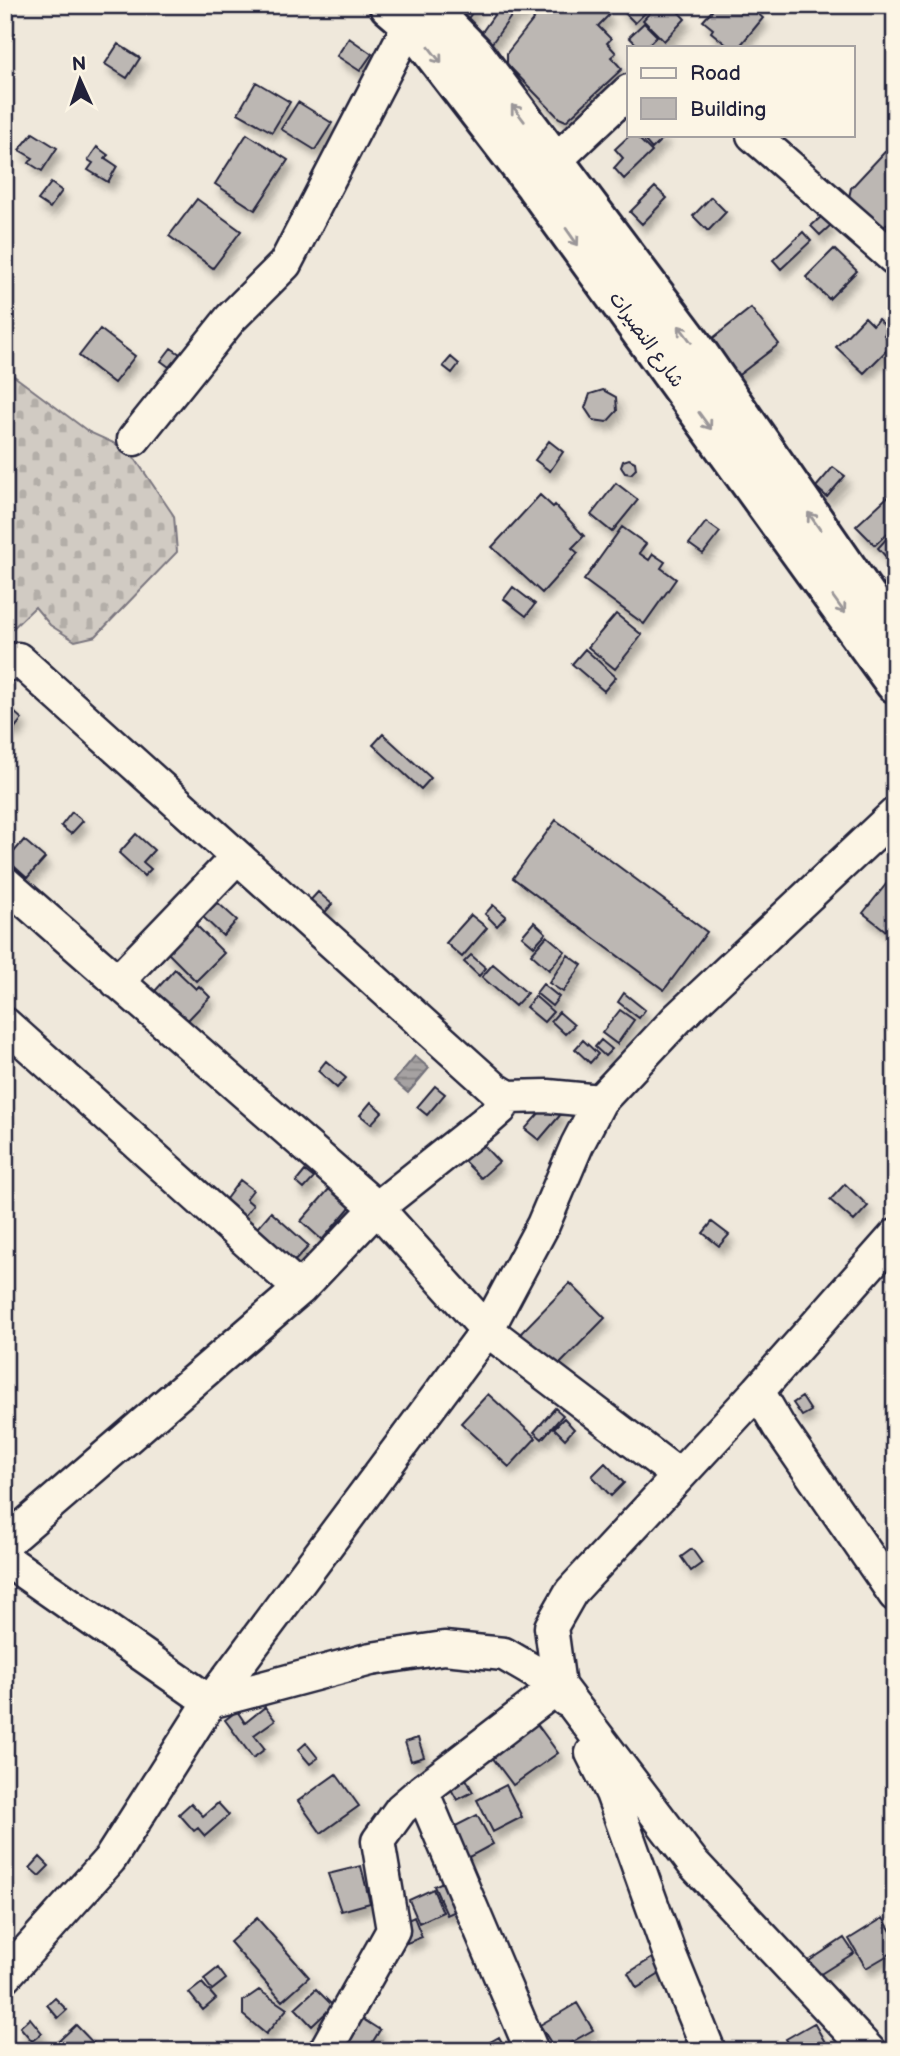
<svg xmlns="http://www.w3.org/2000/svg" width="900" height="2056" font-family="'Balsamiq Sans','Playpen Sans Arabic',sans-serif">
<defs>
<pattern id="cemetery-stones" width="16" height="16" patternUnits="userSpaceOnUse" patternTransform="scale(1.75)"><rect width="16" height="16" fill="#d1cbc3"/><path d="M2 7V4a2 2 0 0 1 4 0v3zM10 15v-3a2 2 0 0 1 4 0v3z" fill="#b3aea8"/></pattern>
<pattern id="water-rules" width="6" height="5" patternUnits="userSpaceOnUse" patternTransform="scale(1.75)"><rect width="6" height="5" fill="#a6a2a2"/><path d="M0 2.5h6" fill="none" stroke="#878485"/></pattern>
<filter id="shadow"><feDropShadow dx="4.5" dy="8" stdDeviation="3.5" flood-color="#0004"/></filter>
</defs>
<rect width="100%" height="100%" fill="#efe8db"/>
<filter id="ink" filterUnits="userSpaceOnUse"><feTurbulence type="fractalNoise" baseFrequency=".0143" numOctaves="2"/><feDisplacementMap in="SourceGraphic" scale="14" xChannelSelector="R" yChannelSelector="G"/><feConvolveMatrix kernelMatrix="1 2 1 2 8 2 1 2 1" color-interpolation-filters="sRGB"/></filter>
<g filter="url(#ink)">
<path fill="url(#cemetery-stones)" stroke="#7a767f" stroke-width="2" d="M6 370 89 432 116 444 136 460 174 516 177 552 96 636 75 641 50 625 35 607 5 636Z"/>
<path fill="url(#water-rules)" stroke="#716f79" stroke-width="2" d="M415 1056 429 1068 408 1093 394 1081Z"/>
<path fill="#bcb7b3" stroke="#22223b" stroke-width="2" filter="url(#shadow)" d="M451 5H478L463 25Z
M501 5H527L521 15 515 11 492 43 480 35Z
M545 5H600L609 15 598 26 611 39 607 43 616 53 611 57 622 69 566 121 559 118 507 64V53Z
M622 5H653L635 23 620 8Z
M657 5H672L685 19 664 41 643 20Z
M707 5H748L763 18 739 47H729L711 32 713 29 703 21 712 11Z
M644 23 657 36 646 47H639L629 37Z
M349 38 372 54 360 71 337 56Z
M118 44 140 58 127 78 105 64Z
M256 82 290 102 272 132 238 113Z
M298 102 332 123 315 150 281 129Z
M33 133 57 148 42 171 29 163 33 158 19 150Z
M247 134 288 160 255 210 215 184Z
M630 135H635L652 152 624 179 614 168 623 158 615 149Z
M649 135H666L652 149 644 140Z
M894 142 895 215 880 232 848 202 851 188Z
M97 147 108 155 105 158 117 166 108 182 88 170 93 163 88 160Z
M51 183 62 191 50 208 38 200Z
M655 187 667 198 642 224 630 212Z
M711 197 726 212 708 231 693 216Z
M197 199 241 231 213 268 169 236Z
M822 216 831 225 820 235 811 226Z
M803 232 811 241 781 269 773 260Z
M834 249 857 271 829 299 806 277Z
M751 308 779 344 736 377 708 342Z
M865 317 873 325 878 319 889 329 884 335 893 344 864 373 836 347Z
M100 329 135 356 114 383 79 356Z
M171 348 180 354 169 367 161 361Z
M451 357 459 364 452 373 443 366Z
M603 390 616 397 617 411 607 422 593 420 585 408 590 394Z
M549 441 563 452 550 471 535 460Z
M629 459 635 462 636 469 631 474 625 473 621 467 623 461Z
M833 467 845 476 827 497 816 487Z
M616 483 638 500 612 532 591 515Z
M895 490V526L875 545 856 526Z
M540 495 553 507 555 505 584 536 572 548 578 553 542 593 492 547Z
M706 522 720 532 703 554 689 544Z
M622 527 646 544 639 553 649 560 653 554 665 562 661 568 676 579 644 624 584 580Z
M889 536 895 542V550L887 558 878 548Z
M513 587 535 604 526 616 504 599Z
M616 614 642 635 615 669 588 647Z
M585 649 616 677 604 691 572 664Z
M5 704 22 719 13 730 5 723Z
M383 734 431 778 421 789 373 745Z
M72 812 83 821 71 834 61 826Z
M556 820 707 932 664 990 513 878Z
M136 834 154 850 143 862 151 869 144 876 119 853Z
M24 840 45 858 27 878 7 860Z
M895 873V938L863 913Z
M318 892 332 904 322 916 307 904Z
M217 902 237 920 223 936 203 917Z
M493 905 506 916 497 926 485 914Z
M471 915 487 928 462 957 446 943Z
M193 922 224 953 196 981 165 950Z
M534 922 546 933 534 946 522 936Z
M547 936 565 951 549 970 531 954Z
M471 955 486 968 479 976 464 962Z
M568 955 582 965 563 992 549 983Z
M493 964 527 993 515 1006 482 977Z
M175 969 196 989 199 986 210 997 187 1021 155 991Z
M543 984 559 997 552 1006 536 993Z
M624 993 645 1010 639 1018 618 1002Z
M535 996 553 1012 544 1022 526 1007Z
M620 1010 634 1020 617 1044 602 1033Z
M559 1012 574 1025 565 1034 551 1021Z
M583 1040 598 1054 590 1063 575 1049Z
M601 1040 612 1049 605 1056 595 1047Z
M326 1061 346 1078 337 1088 318 1071Z
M435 1086 445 1094 427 1115 417 1107Z
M371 1102 382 1112 371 1124 360 1115Z
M549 1102 562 1113 539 1140 525 1129Z
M482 1144 499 1162 481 1178 464 1161Z
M305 1171 314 1178 304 1189 296 1182Z
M240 1180 253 1190 246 1199 253 1205 243 1218 223 1203Z
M845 1184 868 1206 854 1221 830 1200Z
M330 1188 351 1206 322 1240 301 1221Z
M271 1212 309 1246 289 1267 252 1234Z
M712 1222 729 1235 719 1246 703 1233Z
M570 1283 605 1318 555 1369 519 1335Z
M488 1394 536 1438 509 1467 461 1423Z
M802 1397 811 1411 802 1416 793 1403Z
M555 1408 563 1415 542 1439 534 1432Z
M564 1418 574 1429 565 1439 554 1428Z
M605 1463 624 1483 611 1496 592 1476Z
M692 1549 702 1563 691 1571 681 1557Z
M265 1707 275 1720 254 1735 265 1749 253 1758 225 1720 237 1711 245 1723Z
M534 1720 558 1753 513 1785 489 1753Z
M418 1738 424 1757 411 1761 405 1742Z
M306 1743 318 1758 310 1764 298 1750Z
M462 1771 473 1792 457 1800 446 1780Z
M336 1774 359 1806 321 1833 298 1801Z
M506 1785 522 1817 493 1832 477 1800Z
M191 1803 203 1816 218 1803 229 1815 205 1836 198 1828 194 1831 179 1814Z
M477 1815 493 1844 458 1863 442 1833Z
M40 1857 49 1866 39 1876 30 1868Z
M361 1866 370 1903 341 1911 328 1874Z
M445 1881 458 1910 447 1915 434 1886Z
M433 1889 443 1912 419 1923 409 1900Z
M414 1917 422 1937 407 1943 399 1924Z
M257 1918 309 1977 282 2001 230 1942Z
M883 1918 895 1938V1951L866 1968 849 1939Z
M844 1938 854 1953 819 1975 809 1961Z
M654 1957 663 1972 637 1988 628 1973Z
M218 1968 226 1979 212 1990 204 1979Z
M202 1983 216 1999 203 2010 189 1993Z
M316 1989 333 2006 312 2026 295 2008Z
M259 1990 287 2009 266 2034 243 2015V2001Z
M55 1998 67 2010 58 2018 47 2005Z
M577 2003 593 2030 556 2051 540 2025Z
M358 2016 380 2030 367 2051H360L343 2040Z
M30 2018 42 2033 32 2041 20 2027Z
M814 2023 830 2051H793L786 2039Z
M76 2025 101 2051H48Z
M499 2037 507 2051H477L476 2050Z"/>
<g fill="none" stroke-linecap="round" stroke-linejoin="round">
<defs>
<path id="minor" d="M753 135 895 259
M555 161 629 91
M134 439 231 318 285 264 410 23
M5 666 18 659 495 1089 508 1097 548 1096 600 1101
M5 883 377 1208 487 1330 678 1475
M117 982 237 857
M5 1024 300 1289
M758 1391 779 1427 895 1595
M5 1543 300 1289 377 1208 484 1123 500 1109 508 1097
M5 1559 210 1702 371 1659 444 1648 504 1654 559 1686 693 1863 869 2051
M566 1700 559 1686 551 1627 571 1592 758 1391 895 1236
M592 1753 612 1793 670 1955 709 2051
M422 1791 532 2051
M5 1976 110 1859 210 1702 487 1330 543 1225 577 1145 600 1101 677 1019 895 814
M325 2051 393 1930 378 1841 401 1809 422 1791 559 1686"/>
<path id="major" d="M389 5 410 23 535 185 895 683
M426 5 473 53 693 346 895 638"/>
</defs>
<use href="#minor" stroke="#22223b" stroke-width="37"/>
<use href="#major" stroke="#22223b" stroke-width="44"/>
<use href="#minor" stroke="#fcf5e5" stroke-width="32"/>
<use href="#major" stroke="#fcf5e5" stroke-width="38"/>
</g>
<defs><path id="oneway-shaft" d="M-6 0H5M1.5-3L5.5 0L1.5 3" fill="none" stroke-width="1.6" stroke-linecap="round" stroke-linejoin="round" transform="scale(1.75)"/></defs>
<g stroke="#9a9698">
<use href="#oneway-shaft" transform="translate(435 55) rotate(52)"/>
<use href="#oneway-shaft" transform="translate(518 113) rotate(-127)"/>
<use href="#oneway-shaft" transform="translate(572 237) rotate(55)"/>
<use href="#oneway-shaft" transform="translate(685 334) rotate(-127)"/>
<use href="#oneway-shaft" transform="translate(705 421) rotate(54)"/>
<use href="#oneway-shaft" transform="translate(814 521) rotate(-125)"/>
<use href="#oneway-shaft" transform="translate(839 605) rotate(54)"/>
</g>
</g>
<g text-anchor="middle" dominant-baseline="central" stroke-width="5" stroke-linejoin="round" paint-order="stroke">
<g font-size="19" fill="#22223b" stroke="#fcf5e5">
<text transform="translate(646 340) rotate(54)">شارع النصيرات</text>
</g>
</g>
<rect width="900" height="2056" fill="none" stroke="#fcf5e5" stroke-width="28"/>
<rect x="14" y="14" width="872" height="2028" fill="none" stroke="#22223b" stroke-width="2.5" filter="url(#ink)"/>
<rect x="627" y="46" width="228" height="91" fill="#fcf5e5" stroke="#a5a1a1" stroke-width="2"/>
<rect x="641" y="68" width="35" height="10" fill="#fcf5e5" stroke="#a5a1a1" stroke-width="2"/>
<text x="690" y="80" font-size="21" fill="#22223b">Road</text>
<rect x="641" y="98" width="35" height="21" fill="#bcb7b3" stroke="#a5a1a1" stroke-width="2"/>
<text x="690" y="116" font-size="21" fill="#22223b">Building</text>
<g transform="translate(80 80) rotate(357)" stroke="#fcf5e5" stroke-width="5" paint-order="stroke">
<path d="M0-5L12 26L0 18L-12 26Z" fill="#22223b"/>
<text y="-10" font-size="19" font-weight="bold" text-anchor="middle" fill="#22223b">N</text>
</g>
</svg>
